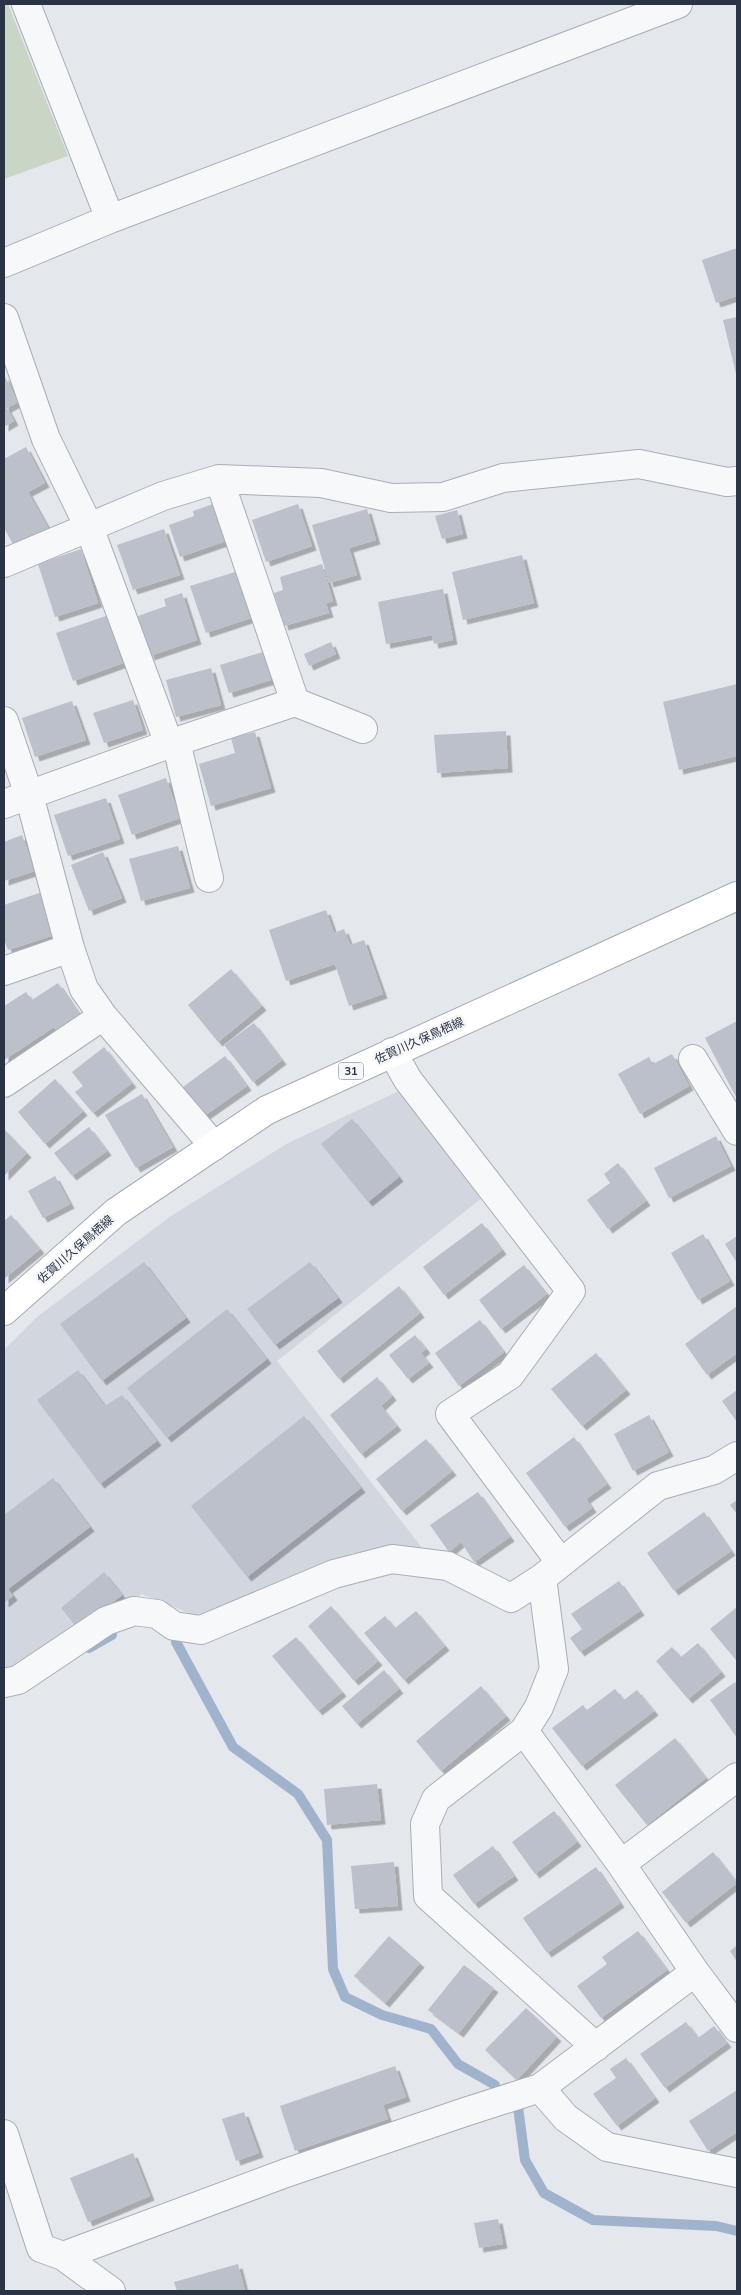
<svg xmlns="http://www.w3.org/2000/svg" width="741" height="2295" font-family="Mulish,'Noto Sans JP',sans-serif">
<defs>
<filter id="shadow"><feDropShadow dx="4.5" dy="4.5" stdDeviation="0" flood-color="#0004"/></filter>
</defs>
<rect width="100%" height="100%" fill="#e4e7ec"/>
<path fill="#d2d6de" d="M399 1091 483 1197 277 1361 426 1553H353L199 1617 142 1594 25 1672 4 1673V1350L37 1317 171 1216 288 1143Z"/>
<path fill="#c9d6c5" d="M4 4H8L68 156 4 179Z"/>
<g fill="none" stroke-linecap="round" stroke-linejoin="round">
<path stroke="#9fb4cc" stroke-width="10" d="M176 1642 233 1747 298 1794 327 1840 333 1969 345 1997 382 2015 431 2029 458 2064 495 2085
M89 1648 112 1635
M518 2107 525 2160 544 2193 593 2220 716 2226 737 2231"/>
</g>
<path fill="#bbc0ca" filter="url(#shadow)" d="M737 248V296L716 303 702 260Z
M737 317V378L723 320Z
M4 375 18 402 7 408 14 421 4 427Z
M26 447 45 483 28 492 48 528 14 546 4 528V459Z
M213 504 226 541 180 557 169 525 194 516 193 511Z
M298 504 312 546 266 562 252 520Z
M367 509 376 540 349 548 357 575 329 583 312 525Z
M457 510 463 534 442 539 435 516Z
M164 529 180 575 133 590 117 545Z
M81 549 98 603 55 617 38 564Z
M522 555 534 603 463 620 452 572Z
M322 564 333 601 326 603 329 613 284 626 274 593 283 590 280 577Z
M235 572 251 618 206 633 190 586Z
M443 589 453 640 434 644 432 635 386 644 378 602Z
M182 593 197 640 150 656 138 616 166 606 164 599Z
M109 615 126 662 73 681 56 633Z
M331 642 336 654 309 666 304 654Z
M263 652 271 680 229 693 220 665Z
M211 668 221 705 176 717 166 680Z
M737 684V756L679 770 663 702Z
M133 700 143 730 104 743 93 713Z
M72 701 86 740 35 757 22 718Z
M506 731 508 768 437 773 434 735Z
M255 732 271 788 211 806 199 764 235 753 231 738Z
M166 778 180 818 132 835 118 795Z
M106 798 120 839 68 856 54 815Z
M22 835 35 871 4 881V842Z
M178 846 190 888 141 901 129 859Z
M103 852 122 898 89 911 71 865Z
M42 892 57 934 8 950 4 939V905Z
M326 910 334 933 344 929 350 945 364 940 383 994 349 1006 335 964 286 981 269 930Z
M231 969 262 1006 218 1042 188 1005Z
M58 983 81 1017 58 1033 54 1027 4 1060V1006L26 992 32 1000Z
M737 1021V1099L705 1038Z
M254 1023 282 1060 253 1082 224 1045Z
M104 1047 132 1083 93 1113 75 1092 83 1086 72 1072Z
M672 1054 689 1086 640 1114 618 1074 649 1057 653 1064Z
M225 1056 247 1086 204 1116 183 1087Z
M55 1079 83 1111 45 1144 18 1112Z
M142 1094 173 1147 136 1168 105 1115Z
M352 1119 399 1177 368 1202 321 1144Z
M89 1127 107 1151 72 1176 54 1153Z
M4 1129 27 1153 4 1176Z
M716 1136 731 1166 669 1198 654 1168Z
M618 1163 646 1201 608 1229 587 1200 610 1183 604 1174Z
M55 1176 70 1204 43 1218 28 1191Z
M11 1215 40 1249 4 1279V1221Z
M482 1223 502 1250 444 1295 423 1267Z
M703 1234 730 1281 698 1300 671 1253Z
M737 1236V1263L725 1244Z
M144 1262 186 1318 102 1381 60 1324Z
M310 1262 338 1298 275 1345 247 1309Z
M524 1265 547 1294 501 1329 479 1300Z
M399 1286 420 1313 339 1379 317 1351Z
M737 1306V1353L707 1375 685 1344Z
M227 1309 267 1359 167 1438 127 1388Z
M480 1320 504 1352 459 1386 435 1353Z
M415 1335 426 1349 421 1353 429 1363 408 1379 389 1355Z
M596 1353 626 1390 582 1426 551 1389Z
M78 1370 105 1406 122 1395 157 1441 100 1484 37 1400Z
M377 1377 392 1396 381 1406 397 1426 361 1454 330 1415Z
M737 1390V1422L722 1401Z
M649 1415 669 1452 633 1471 614 1434Z
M304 1416 361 1488 247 1577 191 1506Z
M574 1437 607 1484 586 1499 592 1508 565 1527 526 1473Z
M426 1439 452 1471 402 1511 376 1479Z
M53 1478 90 1527 8 1589 13 1596 4 1603V1515Z
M478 1492 510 1537 474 1562 461 1542 449 1552 430 1525Z
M737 1500V1514L730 1505Z
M704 1512 731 1551 674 1591 647 1553Z
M104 1572 122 1595 79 1630 61 1608Z
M619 1581 640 1611 580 1652 570 1638 582 1629 571 1614Z
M331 1606 378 1661 354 1681 308 1626Z
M737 1607V1659L736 1660 710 1629Z
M416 1611 445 1646 404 1680 364 1633 385 1616 395 1628Z
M296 1637 342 1692 318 1711 272 1656Z
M698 1643 721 1672 688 1699 656 1661 672 1647 681 1657Z
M384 1670 399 1689 357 1724 342 1706Z
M735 1682 737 1685V1738L710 1700Z
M481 1686 506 1716 441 1771 416 1741Z
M615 1689 624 1700 637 1690 654 1711 582 1766 552 1728 583 1705 587 1710Z
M675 1738 706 1778 647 1825 615 1785Z
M377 1784 381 1820 327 1825 324 1789Z
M554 1811 577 1842 535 1874 512 1842Z
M493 1846 514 1876 474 1904 453 1875Z
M713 1852 737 1883 686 1923 662 1892Z
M394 1862 398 1906 355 1909 351 1866Z
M596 1867 620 1903 547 1953 523 1918Z
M638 1931 667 1970 601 2018 577 1986 607 1964 602 1957Z
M389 1936 420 1963 385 2003 354 1976Z
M737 1945V1962L730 1951Z
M464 1965 494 1988 459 2033 428 2010Z
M526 2008 557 2037 517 2080 485 2050Z
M686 2022 698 2038 714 2026 727 2043 665 2088 640 2054Z
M626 2058 655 2098 617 2126 593 2094 616 2078 610 2069Z
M395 2066 406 2097 383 2105 388 2119 295 2151 280 2106Z
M737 2090V2132L708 2151 689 2121Z
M244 2112 259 2153 236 2161 222 2119Z
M133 2153 150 2196 88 2222 70 2178Z
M498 2219 503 2244 479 2248 474 2223Z
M238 2264 245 2291H177L174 2282Z"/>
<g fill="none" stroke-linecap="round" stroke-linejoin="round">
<defs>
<path id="minor" d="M26 4 110 219
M4 263 110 219 678 4
M4 318 46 439 89 527 169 744
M4 563 163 496 219 479 321 483 391 498 443 497 503 478 639 464 727 482 737 481
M295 702 363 729
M4 721 29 795 70 948 84 989 103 1016 214 1146
M176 742 209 878
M4 804 169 744 295 702 219 479
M4 971 70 948
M392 1052 408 1080 571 1291 510 1375 450 1414 561 1563
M693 1059 737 1131
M4 1083 103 1016
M4 1683 18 1680 106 1621 134 1611 157 1614 174 1626 201 1630 334 1574 392 1559 448 1566 511 1598 542 1578 658 1486 714 1470 737 1456
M524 1731 539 1707 554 1669 542 1578
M621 1864 737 1777
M596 2047 428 1896 425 1824 436 1799 524 1731 621 1864 695 1972
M540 2088 695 1972 737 2028
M4 2134 41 2248 63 2256 111 2291
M63 2256 286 2173 465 2112 540 2088 566 2118 607 2147 737 2173"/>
<path id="major" d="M4 1311 116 1212 267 1110 737 896"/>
</defs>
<use href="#minor" stroke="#a9aeb7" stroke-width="30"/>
<use href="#major" stroke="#a3abb8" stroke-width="30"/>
<use href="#minor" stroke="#f7f8fa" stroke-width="28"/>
<use href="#major" stroke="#fff" stroke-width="28"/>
</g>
<g text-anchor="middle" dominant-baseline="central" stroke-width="5" stroke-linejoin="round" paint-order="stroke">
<rect fill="#f4f6f9" stroke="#676e7b" stroke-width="1" x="338.5" y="1062.5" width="25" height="17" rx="4"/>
<g font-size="11" font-weight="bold" fill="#2b3445">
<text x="351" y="1071">31</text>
</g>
<g font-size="12" fill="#2b3445" stroke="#f4f6f9">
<text transform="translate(419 1040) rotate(-24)">佐賀川久保鳥栖線</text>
<text transform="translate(75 1249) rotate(-41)">佐賀川久保鳥栖線</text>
</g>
</g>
<rect width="741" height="2295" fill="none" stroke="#2b3445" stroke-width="10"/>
</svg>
